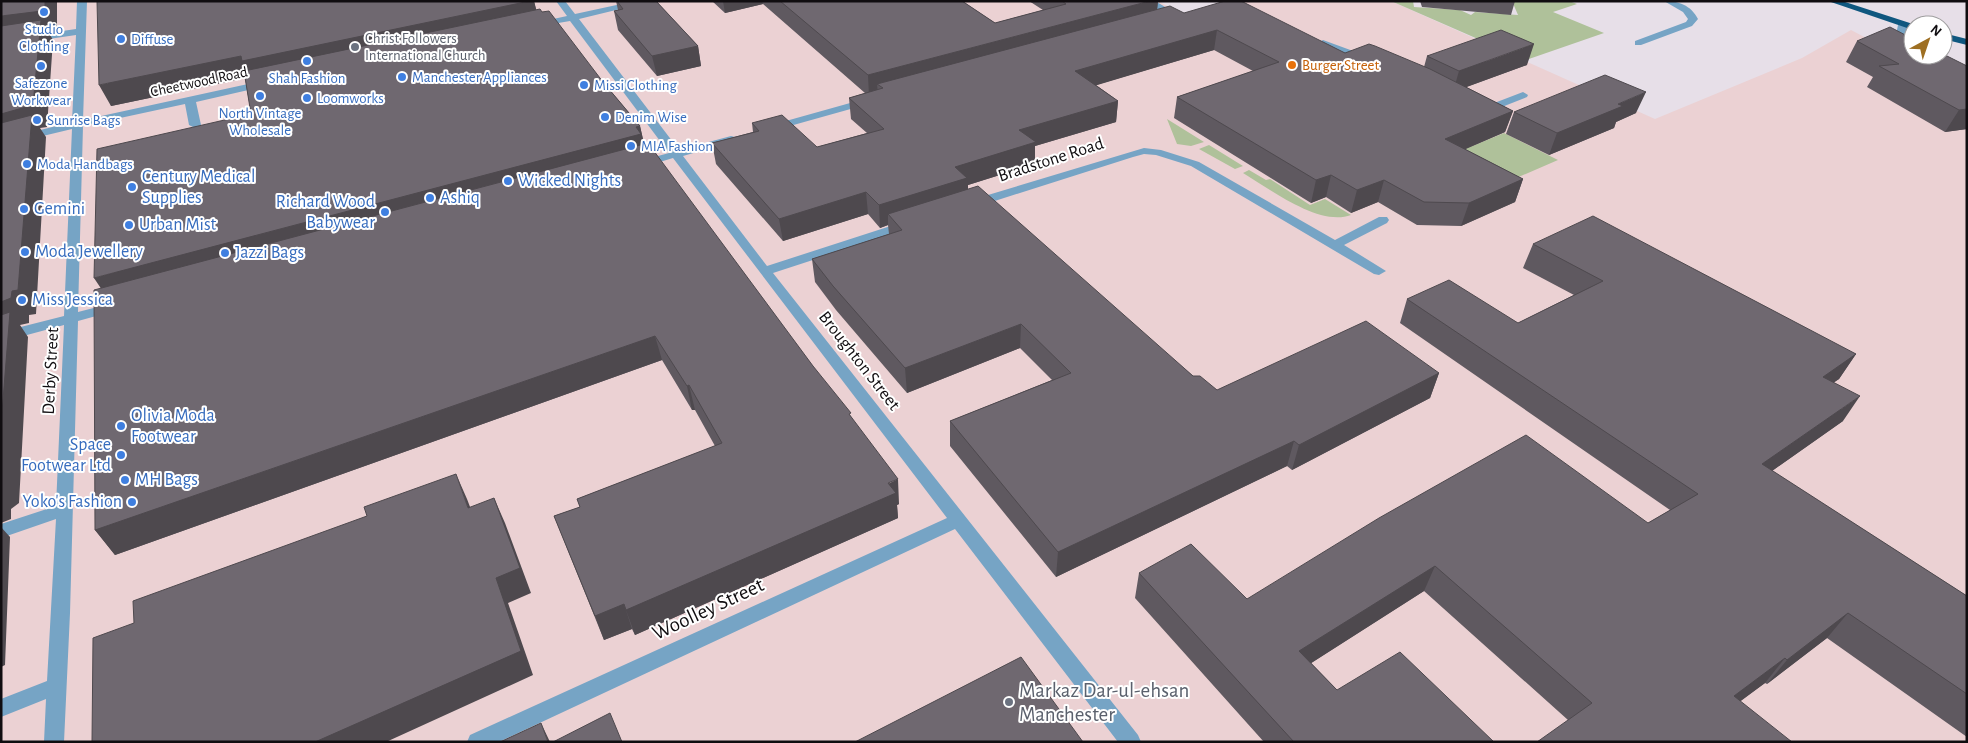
<svg xmlns="http://www.w3.org/2000/svg" width="1968" height="743" font-family="'Alegreya Sans',sans-serif">
<rect width="100%" height="100%" fill="#e7dfe8"/>
<path fill="#ebd1d3" d="M1 1H1158L1182 14 1228 1H1391L1655 119 1802 58 1851 30 1967 91V742H1Z"/>
<path fill="#afc19a" d="M1391 1H1413L1414 7 1460 10 1471 15 1475 12 1518 15 1512 1H1569L1577 4 1553 12 1604 33 1526 60Z
M1167 119 1204 142 1191 146 1177 144Z
M1504 133 1558 160 1491 189 1438 160Z
M1209 145 1243 166 1235 169 1199 149Z
M1249 170 1266 180 1270 179 1310 205 1325 199 1351 215C1319 227 1270 189 1243 173Z"/>
<g fill="none" stroke-linecap="round" stroke-linejoin="round">
<path fill="#76a4c5" fill-rule="evenodd" d="M77 1H87L83 120 266 80 271 83 266 86 196 102 201 125 195 128 189 125 185 104 83 126 78 312 113 303 118 304 120 307 118 310 78 321 70 613 64 742H44L46 699 1 717V699L47 681 56 519 1 538V524L56 506 64 325 1 342V332L64 316 72 129 1 146V140L72 122 76 35 1 46V40L76 29Z
M556 1H565L575 14 635 1H653L579 19 679 150 731 136 735 137 737 139 735 141 683 156 767 266 903 222H911L913 225 911 228 773 273 1138 735 1141 742H1118L955 529 499 742H467L470 735 947 518 673 158 640 168 636 166 634 164 636 162 669 153 570 21 535 27V23L567 16Z
M1144 1H1155L1184 18 1182 20H1176Z
M1664 1C1678 1 1691 5 1698 19L1692 26 1641 45H1635V41L1686 22 1688 19 1683 12Z
M1903 22 1908 25 1906 35 1913 43V51L1903 45 1896 35 1898 25Z
M1323 40 1364 55 1371 60 1366 63C1352 59 1329 53 1318 43Z
M1523 92 1528 95 1527 97 1484 114 1480 115 1475 112 1476 110Z
M868 98 873 101 872 103 772 131 766 128 768 126Z
M1144 148 1161 150 1199 162 1335 240 1379 217H1387L1389 220 1387 223 1344 245 1386 271 1379 275 1374 274 1191 166 1156 155 1144 154 1133 157 976 207 972 208 966 204 968 201Z"/>
<path fill="#0f577f" fill-rule="evenodd" d="M1828 1H1842L1916 25H1913V30L1910 29Z
M1943 33 1967 39V45L1943 39Z"/>
</g>
<path fill="#5f5960" d="M97 1H534L536 10 603 82 640 126 644 144 852 418 899 504 897 505 898 518 635 635 632 629 604 640 554 516 580 507 577 499 715 446 695 410H692L662 360 115 555 95 530 101 288 251 114 245 78 111 106Z
M616 1H656L698 46 701 66 657 76 618 30 614 11 618 10Z
M712 1H962L995 23 1043 10 1029 1H1158L1157 10 1184 13 1345 53 1424 67 1427 56 1527 65 1466 87 1513 111 1505 132 1465 149 1523 179 1515 202 1461 226 1417 225 1378 202 1351 213 1326 197 1311 203 1174 118 1177 97 1253 71 1214 50 1096 85 1118 101 1116 122 1035 146V164L968 185V190L1193 376 1217 390 1439 373 1430 398 1292 470 1287 466 1056 577 950 446V421L1052 380 1020 348 907 393 836 310 815 282 812 259 889 234 888 225 880 228 868 214 783 241 716 164 712 143 753 132 752 123 817 147 867 133 851 119 849 98 865 93 763 4 725 13Z
M1420 1H1515L1511 15 1422 7Z
M1857 41 1967 66V129L1945 132 1867 87 1873 77 1846 62Z
M1514 112 1636 113 1616 122 1614 128 1549 155 1506 134Z
M1533 244 1856 354 1839 379 1834 382 1843 421 1772 471 1967 596V737L1827 638 1767 684 1765 683 1740 701 1568 720 1424 591 1311 663 1337 690 1494 742H1264L1135 598 1139 573 1247 599 1648 523 1670 510 1400 323 1407 299 1518 323 1574 295 1523 268Z"/>
<path fill="#4e494e" d="M45 1H57V28H54L53 30 48 31 53 40 47 127 40 128 46 137 36 314 29 315V323L20 325 28 337 19 503 11 509V519L1 523V16L42 8Z
M530 1H534L539 20 250 77 111 106 99 85 241 56Z
M723 1H762L763 4 725 13Z
M1150 1H1158L1156 19 877 84 878 94 869 96 868 75Z
M1217 30 1214 50 1074 92 1075 71Z
M1534 44 1527 65 1453 92 1459 71Z
M698 46 701 66 657 76 652 56Z
M1646 92 1636 113 1616 122 1614 128 1549 155 1557 133 1618 104Z
M1118 101 1116 122 1035 146V164L968 185V200L888 214V225L880 228 879 205 955 167 1019 130Z
M1967 109V129L1945 132 1959 110Z
M1513 111 1505 132 1438 161 1445 139Z
M640 126 645 148 110 302 94 278Z
M1331 175 1326 197 1311 203 1316 180Z
M1523 179 1515 202 1461 226 1469 203Z
M1384 180 1378 202 1351 213 1357 190Z
M866 192 868 214 783 241 779 219Z
M1021 324 1020 348 907 393 905 368Z
M655 336 662 360 115 555 95 530Z
M1856 354 1839 379 1806 402 1823 377Z
M1439 373 1430 398 1292 470 1299 445Z
M689 385 695 410H692L687 386Z
M1860 396 1843 421 1745 490 1762 464Z
M1294 441 1287 466 1056 577 1058 552Z
M456 474 467 499 480 533 468 508Z
M898 479 899 504 897 505 898 518 635 635 626 610Z
M494 498 505 523 531 593 508 603 533 675 386 742H315L496 578Z
M1 527 10 537 5 665 1 667Z
M1435 566 1424 591 1291 676 1299 651Z
M624 604 632 629 604 640 595 616Z
M1848 613 1827 638 1767 684 1787 660Z
M1785 658 1765 683 1714 721 1734 696Z
M541 723 550 742H548Z"/>
<path fill="#6f6870" stroke="#4e494e" d="M1 1H45V8H42V11L1 16Z
M97 1H530L242 61 241 56 99 85Z
M617 1H656L698 46 652 56 614 11 623 9Z
M780 1H962L995 23 1066 4 1062 1H1150L868 75Z
M1225 1H1241L1345 53 1369 44 1375 46 1430 69 1513 111 1445 139 1523 179 1469 203 1424 202 1384 180 1357 190 1331 175 1316 180 1177 97 1279 62 1217 30 1075 71 1118 101 1019 130 1036 142 955 167 967 178 879 205 866 192 779 219 712 143 759 131 752 123 782 115 817 147 884 129 849 98 883 88 877 84 1170 6 1184 13Z
M540 9 542 12 549 11 603 82 640 126 636 127 641 134 94 278 97 149 251 114 244 71Z
M41 20 33 105 1 114V26Z
M1890 27 1913 39V55H1943V54L1967 66V109L1959 110 1879 66 1899 64 1857 41Z
M1501 30 1534 44 1459 71 1427 56Z
M1605 75 1646 92 1618 104 1623 106 1557 133 1514 112Z
M32 115 18 290 12 291 11 298 1 302V123Z
M648 143 813 366 851 413 849 414 898 479 888 483 896 493 626 610 624 604 595 616 554 516 580 507 577 499 722 443 689 385 687 386 655 336 95 530 94 290Z
M978 186 1193 376H1200L1217 390 1366 321 1439 373 1299 445 1294 441 1058 552 950 421 1071 373 1021 324 905 368 833 286 812 259 902 230 888 214Z
M1593 216 1856 354 1823 377 1860 396 1762 464 1967 596V694L1848 613 1787 660 1785 658 1734 696 1792 742H1537L1592 703 1435 566 1299 651 1337 690 1400 652 1494 742H1294L1139 573 1191 544 1247 599 1379 518 1526 435 1648 523 1698 494 1407 299 1449 280 1518 323 1603 281 1533 244Z
M10 312 1 425V315Z
M456 474 468 508 494 498 520 568 496 578 521 651 315 742H92L93 638 134 623 133 601 367 516 364 507Z
M1021 657 1083 742H855Z
M610 713 622 742H553Z
M541 723 548 742H500Z"/>
<g fill="#3f7fe0" stroke="#fff" stroke-width="2">
<circle cx="44" cy="12" r="5"/>
<circle cx="121" cy="39" r="5"/>
<circle cx="307" cy="61" r="5"/>
<circle cx="41" cy="66" r="5"/>
<circle cx="402" cy="77" r="5"/>
<circle cx="584" cy="85" r="5"/>
<circle cx="260" cy="96" r="5"/>
<circle cx="307" cy="98" r="5"/>
<circle cx="605" cy="117" r="5"/>
<circle cx="37" cy="120" r="5"/>
<circle cx="631" cy="146" r="5"/>
<circle cx="27" cy="164" r="5"/>
<circle cx="508" cy="181" r="5"/>
<circle cx="132" cy="187" r="5"/>
<circle cx="430" cy="198" r="5"/>
<circle cx="24" cy="209" r="5"/>
<circle cx="385" cy="212" r="5"/>
<circle cx="129" cy="225" r="5"/>
<circle cx="25" cy="252" r="5"/>
<circle cx="225" cy="253" r="5"/>
<circle cx="22" cy="300" r="5"/>
<circle cx="121" cy="426" r="5"/>
<circle cx="121" cy="455" r="5"/>
<circle cx="125" cy="480" r="5"/>
<circle cx="132" cy="502" r="5"/>
</g>
<g fill="#6b7280" stroke="#fff" stroke-width="2">
<circle cx="355" cy="47" r="5"/>
<circle cx="1009" cy="702" r="5"/>
</g>
<circle fill="#e8710a" stroke="#fff" stroke-width="2" cx="1292" cy="65" r="5"/>
<g text-anchor="middle" dominant-baseline="central" stroke-width="4" stroke-linejoin="round" paint-order="stroke">
<g font-size="15" fill="#366cbe" stroke="#fff" text-anchor="start">
<text x="44" y="29" text-anchor="middle">Studio<tspan x="44" dy="17">Clothing</tspan></text>
<text x="131" y="39">Diffuse</text>
<text x="412" y="77">Manchester Appliances</text>
<text x="307" y="78" text-anchor="middle">Shah Fashion</text>
<text x="41" y="83" text-anchor="middle">Safezone<tspan x="41" dy="17">Workwear</tspan></text>
<text x="594" y="85">Missi Clothing</text>
<text x="317" y="98">Loomworks</text>
<text x="260" y="113" text-anchor="middle">North Vintage<tspan x="260" dy="17">Wholesale</tspan></text>
<text x="615" y="117">Denim Wise</text>
<text x="47" y="120">Sunrise Bags</text>
<text x="641" y="146">MIA Fashion</text>
<text x="37" y="164">Moda Handbags</text>
</g>
<g font-size="15" fill="#5b616d" stroke="#fff" text-anchor="start">
<text x="365" y="38">Christ Followers<tspan x="365" dy="17">International Church</tspan></text>
</g>
<g font-size="15" fill="#c56008" stroke="#fff" text-anchor="start">
<text x="1302" y="65">Burger Street</text>
</g>
<g font-size="15" fill="#100d10" stroke="#fff">
<text transform="translate(199 82) rotate(-12)">Cheetwood Road</text>
</g>
<g font-size="18" fill="#100d10" stroke="#fff">
<text transform="translate(1051 160) rotate(-18)">Bradstone Road</text>
<text transform="translate(859 361) rotate(52)">Broughton Street</text>
<text transform="translate(51 371) rotate(-87)">Derby Street</text>
</g>
<g font-size="18" fill="#366cbe" stroke="#fff" text-anchor="start">
<text x="142" y="177">Century Medical<tspan x="142" dy="21">Supplies</tspan></text>
<text x="518" y="181">Wicked Nights</text>
<text x="440" y="198">Ashiq</text>
<text x="375" y="202" text-anchor="end">Richard Wood<tspan x="375" dy="21">Babywear</tspan></text>
<text x="34" y="209">Gemini</text>
<text x="139" y="225">Urban Mist</text>
<text x="35" y="252">Moda Jewellery</text>
<text x="235" y="253">Jazzi Bags</text>
<text x="32" y="300">Miss Jessica</text>
<text x="131" y="416">Olivia Moda<tspan x="131" dy="21">Footwear</tspan></text>
<text x="111" y="445" text-anchor="end">Space<tspan x="111" dy="21">Footwear Ltd</tspan></text>
<text x="135" y="480">MH Bags</text>
<text x="122" y="502" text-anchor="end">Yoko's Fashion</text>
</g>
<g font-size="21" fill="#100d10" stroke="#fff">
<text transform="translate(708 609) rotate(-25)">Woolley Street</text>
</g>
<g font-size="21" fill="#5b616d" stroke="#fff" text-anchor="start">
<text x="1019" y="690">Markaz Dar-ul-ehsan<tspan x="1019" dy="24">Manchester</tspan></text>
</g>
</g>
<rect width="1968" height="743" fill="none" stroke="#100d10" stroke-width="5"/>
<g transform="translate(1928 40) rotate(40)"><circle r="24" fill="#ffffff" stroke="#9f9e9f"/>
<path d="M0-4L9 19L0 12L-9 19Z" fill="#9e6f22"/>
<text y="-8" font-size="14" font-weight="bold" text-anchor="middle" fill="#100d10">N</text>
</g>
</svg>
